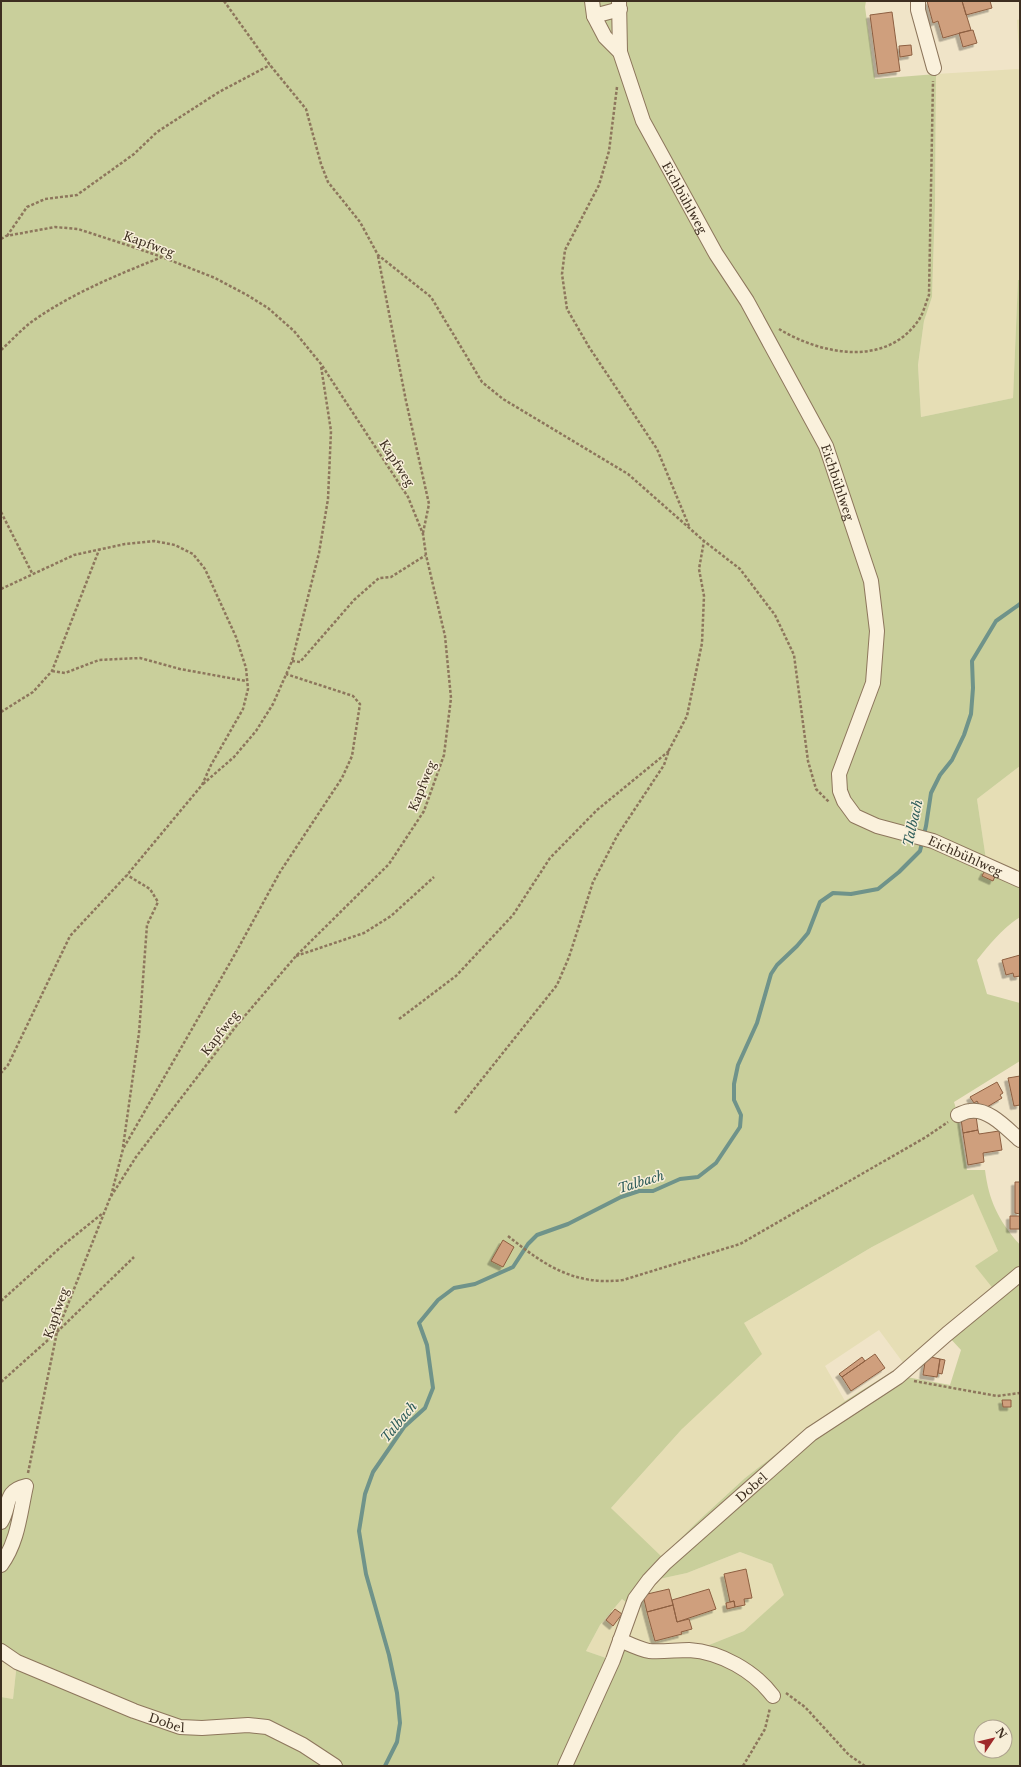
<svg xmlns="http://www.w3.org/2000/svg" width="1021" height="1767" font-family="'Libre Baskerville',serif">
<defs>
<filter id="shadow"><feDropShadow dx="-3.5" dy="3.5" stdDeviation="0" flood-color="#0004"/></filter>
</defs>
<rect width="100%" height="100%" fill="#f0e4c8"/>
<path fill="#e6deb5" d="M1020 19V280H1018L1013 398 921 417 918 365 924 321 932 297 935 205 936 74 1020 69 1017 20Z
M1020 766V880L987 866 977 799Z
M973 1193 998 1251 995 1291 904 1364 879 1330 825 1366 845 1401 745 1478 696 1523 661 1558 611 1508 682 1429 744 1323 872 1247Z
M740 1552 772 1564 785 1595 744 1631 684 1655 609 1659 586 1651 600 1625 622 1599 632 1608 650 1581 687 1573Z
M1 1651 17 1662 13 1699 1 1697Z"/>
<path fill="#c9cf9b" fill-rule="evenodd" d="M1 1H866L865 7 875 79 936 74 935 205 932 297 924 321 918 365 921 417 1013 398 1018 280H1020V766L977 799 987 866 1020 880V917C1002 929 990 944 977 960L987 994 1020 1003V1061L954 1102 958 1115 967 1170H985C989 1202 999 1221 1020 1245V1766H1V1697L13 1699 17 1662 1 1651V1565L8 1555 1 1546ZM973 1194 998 1251 975 1266 995 1291 904 1364 845 1401 745 1478 696 1523 662 1557 611 1508 682 1429 762 1354 744 1323 872 1247ZM948 1336 961 1350 950 1385 901 1376ZM740 1552 772 1564 784 1595 744 1631 684 1655 615 1644 609 1659 586 1651 600 1625 622 1599 633 1608 650 1581 687 1573ZM981 1727H1005V1751H981Z"/>
<g fill="none" stroke-linecap="round" stroke-linejoin="round">
<path stroke="#6f938a" stroke-width="4" d="M385 1766 397 1742 400 1723 397 1693 389 1655 366 1574 359 1531 365 1494 373 1472 404 1427 425 1408 433 1388 427 1345 419 1323 438 1300 454 1288 475 1284 513 1267 528 1244 537 1235 568 1224 621 1197 639 1191H653L680 1179 698 1177 716 1163 740 1127 741 1115 734 1100V1084L738 1065 757 1023 771 974 777 965 797 946 808 933 820 902 833 893 851 894 878 889 899 872 920 851 926 826 931 793 940 775 952 760 964 735 971 714 973 688 972 661 996 621 1020 604"/>
</g>
<path fill="#cf9f7d" stroke="#8d5f41" filter="url(#shadow)" d="M927 1H962L971 30 943 38 938 21 933 23Z
M962 1H990L992 8 966 15Z
M892 12 900 71 878 74 870 15Z
M973 30 977 43 963 47 959 33Z
M911 45 912 55 900 57 899 46Z
M985 870 996 874 993 881 982 876Z
M1020 955V976L1014 977 1013 973 1006 975 1002 960Z
M1020 1076V1105L1014 1106 1008 1078Z
M997 1082 1003 1093 1000 1095 1002 1098 982 1110 977 1101 974 1103 970 1097Z
M976 1116 978 1130 963 1133 961 1119Z
M978 1130 979 1134 999 1131 1002 1150 983 1153 984 1162 968 1165 963 1133Z
M1015 1182H1020V1214L1015 1213Z
M1010 1216H1020V1229H1010Z
M503 1240 514 1247 503 1267 491 1261Z
M875 1354 885 1368 851 1391 842 1377Z
M926 1356 940 1359 937 1377 923 1375Z
M862 1357 865 1361 842 1377 839 1374Z
M940 1359 945 1360 942 1374 938 1373Z
M1002 1400H1011V1407H1003Z
M746 1569 752 1598 744 1599 745 1605 735 1607 734 1601 730 1602 724 1574Z
M669 1589 673 1605 647 1612 643 1595Z
M709 1589 716 1609 677 1622 672 1600Z
M734 1601 735 1607 727 1609 726 1603Z
M673 1605 677 1622 689 1619 692 1629 681 1632 682 1634 655 1641 647 1612Z
M615 1609 622 1614 613 1626 606 1620Z"/>
<g fill="none" stroke-linecap="round" stroke-linejoin="round">
<defs>
<g id="minor">
<path id="s1" d="M592 1 594 16 605 37 620 52 643 121 716 254 747 301 826 446 871 581 877 631 873 683 839 774 840 791 844 801 855 816 877 826 933 841 1020 880"/>
<path d="M619 1 620 52"/>
<path d="M918 1V10L934 68"/>
<path d="M594 16 620 9"/>
<path d="M958 1115C961 1114 966 1111 970 1111 989 1108 1007 1129 1020 1140"/>
<path d="M1 1522C11 1506 3 1491 26 1486 20 1513 18 1542 1 1565"/>
<path d="M620 1640C629 1644 639 1649 649 1651 662 1652 676 1650 689 1650 721 1652 754 1671 773 1696"/>
<path id="s2" d="M1 1651 17 1662 134 1711 180 1727 202 1728 248 1725 267 1727 303 1745 335 1766"/>
<path id="s3" d="M565 1766 613 1660 635 1599 649 1580 665 1563 811 1434 898 1377 947 1334 1020 1274"/>
</g>
</defs>
<use href="#minor" stroke="#8d765c" stroke-width="16"/>
<path stroke="#8d765c" stroke-width="2.5" stroke-dasharray="3 2" stroke-linecap="butt" d="M224 1 270 65 306 109 321 164 328 182 360 222 378 255 431 297 482 382 503 399 628 474 704 541 740 569 775 615 794 655 808 761 816 789 829 802
M617 87 609 151 599 185 565 250 562 274 567 309 589 347 657 449 689 526
M7 236 27 207 45 199 77 195 134 154 157 132 219 92 270 65
M1 239 6 236 55 227 78 229 124 244 162 257 215 278 247 295 268 308 294 331 321 364 408 497 423 534 426 555 445 636 451 698 444 755 424 811 389 864 296 956 237 1025 136 1157 110 1198 57 1332 28 1473
M378 256 406 401 429 504 423 533
M779 329C822 355 888 368 920 318 924 311 926 302 929 295L933 81
M1 350C11 341 20 331 30 323 70 294 117 275 162 257
M1 512 32 573
M1 589 74 555 125 544 154 541 175 545 193 554 205 569 236 637 246 668 248 689 243 709 211 765 202 785 127 875 70 936 8 1065 1 1073
M292 661 300 662 354 600 379 578 391 577 426 555
M52 671 65 673 99 660 140 658 180 669 246 681
M1 712 33 692 52 671 99 550
M203 784 234 757 256 731 273 704 292 661 319 553 328 499 331 431 321 366
M296 956 364 933 391 916 434 877
M399 1019 456 976 513 915 550 858 597 810 669 751
M455 1113 557 985 569 957 593 882 617 836 664 765 669 750 687 716 702 643 704 596 699 569 704 541
M123 1147 139 1033 147 925 158 902 150 889 127 875
M111 1196 123 1149 235 954 280 872 342 778 352 756 360 704 353 696 286 674
M508 1236C544 1265 574 1286 623 1280L740 1244 926 1137 948 1122
M1 1301 62 1246 103 1213
M914 1381 997 1396 1020 1393
M1 1382 57 1332 134 1257
M786 1693 805 1707 849 1755 865 1766
M743 1766 765 1729 770 1708"/>
<use href="#minor" stroke="#faf1dc" stroke-width="14"/>
</g>
<g text-anchor="middle" dominant-baseline="central" stroke-width="3" stroke-linejoin="round" paint-order="stroke">
<g font-size="12" fill="#3d2e20" stroke="#f7eed8">
<text stroke="none"><textPath href="#s1" startOffset="220">Eichbühlweg</textPath></text>
<text transform="translate(149 244) rotate(20)">Kapfweg</text>
<text transform="translate(397 463) rotate(57)">Kapfweg</text>
<text stroke="none"><textPath href="#s1" startOffset="544">Eichbühlweg</textPath></text>
<text transform="translate(422 786) rotate(-68)">Kapfweg</text>
<text stroke="none"><textPath href="#s1" startOffset="1012">Eichbühlweg</textPath></text>
<text transform="translate(220 1033) rotate(-52)">Kapfweg</text>
<text transform="translate(56 1313) rotate(-71)">Kapfweg</text>
<text stroke="none"><textPath href="#s3" startOffset="343">Dobel</textPath></text>
<text stroke="none"><textPath href="#s2" startOffset="181">Dobel</textPath></text>
</g>
<g font-size="13" font-style="italic" fill="#2f5d5a" stroke="#f7eed8">
<text transform="translate(913 823) rotate(-77)">Talbach</text>
<text transform="translate(641 1182) rotate(-17)">Talbach</text>
<text transform="translate(399 1422) rotate(-50)">Talbach</text>
</g>
</g>
<rect width="1021" height="1767" fill="none" stroke="#3d2e20" stroke-width="4"/>
<g transform="translate(993 1739) rotate(55)"><circle r="19" fill="#f7eed8" stroke="#ada18e"/>
<path d="M0-3L7 15L0 10L-7 15Z" fill="#9e2a2b"/>
<text y="-6" font-size="11" font-weight="bold" text-anchor="middle" fill="#3d2e20">N</text>
</g>
</svg>
